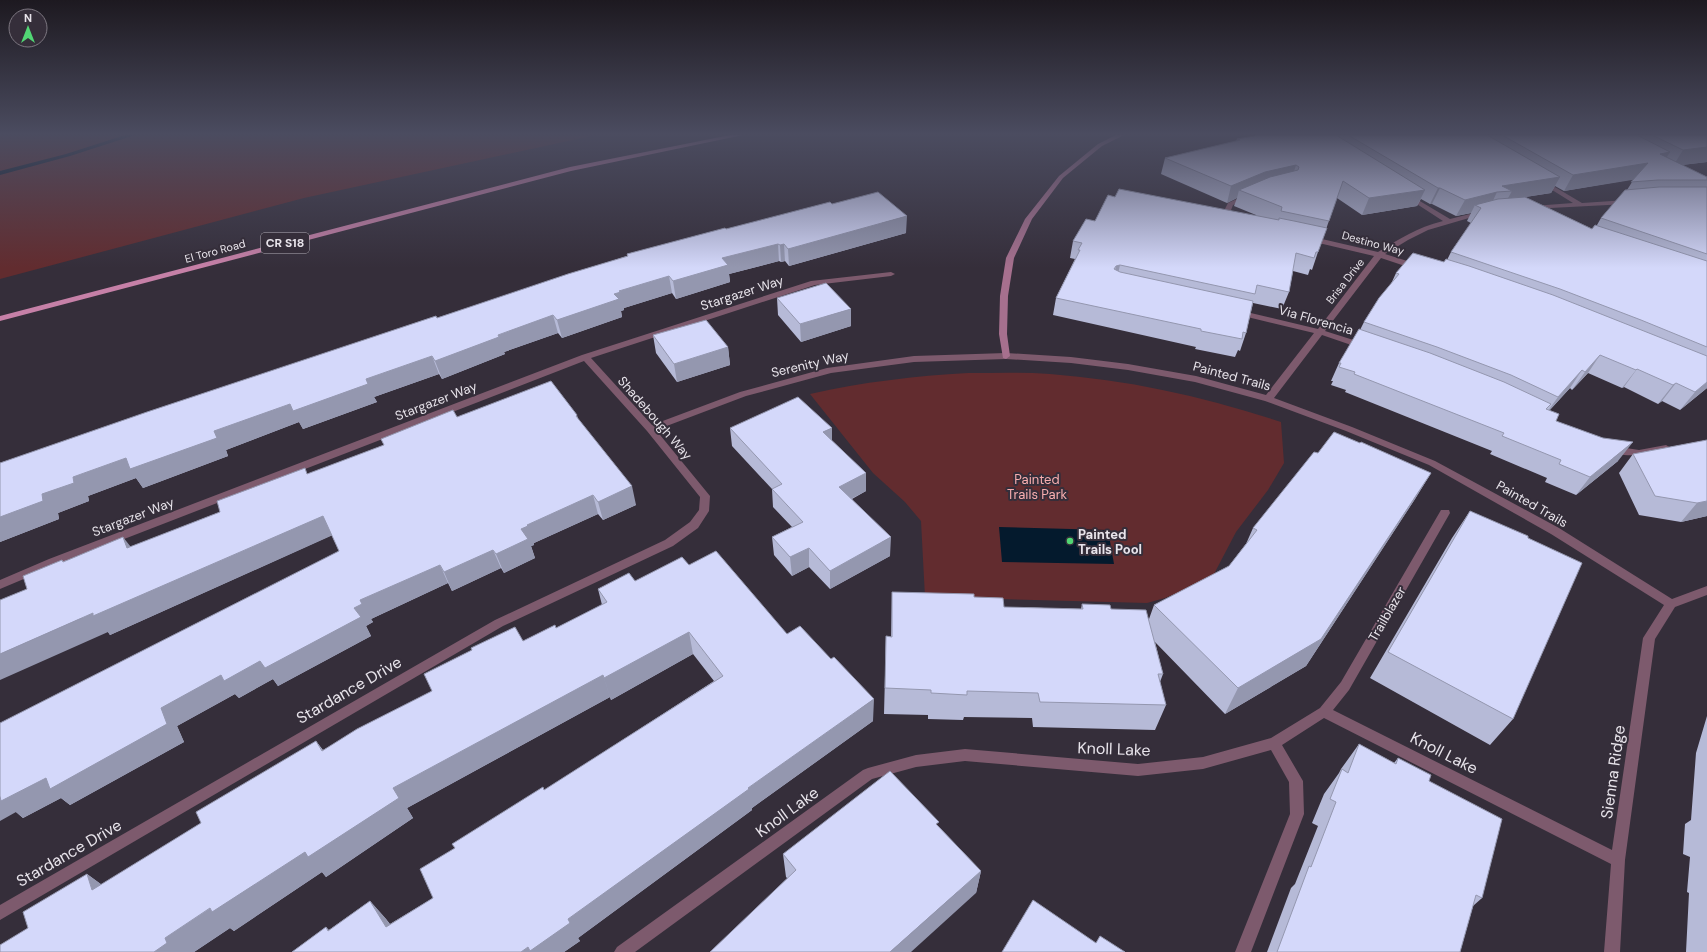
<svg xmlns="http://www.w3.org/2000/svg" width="1707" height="952" font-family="'DM Sans',sans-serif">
<rect width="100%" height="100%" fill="#352e3a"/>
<path fill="#622c2f" d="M0 135H596L304 198 0 279Z
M968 373C996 373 1023 372 1050 374 1129 380 1206 397 1281 422L1284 463 1268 490 1236 532 1214 574 1199 584 1165 598 1147 603 925 597 921 521 905 502 873 473 810 394C863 382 915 376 968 373Z"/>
<path fill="#041a2d" d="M999 527 1108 530 1114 564 1002 562Z"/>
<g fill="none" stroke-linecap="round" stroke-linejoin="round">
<path fill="#041a2d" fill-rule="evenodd" d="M125 135H135L70 156 0 175V171L66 154Z"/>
<path fill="#7d5a6d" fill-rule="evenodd" d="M1543 180 1582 203 1627 200 1630 202 1627 204 1531 209V207L1533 206 1573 203 1541 183 1540 182Z
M1248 194 1250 195V197L1233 205 1226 223H1220L1219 221 1228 203Z
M1408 194 1450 219 1482 211 1486 213 1428 230 1408 240 1385 254 1420 265V269H1414L1381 258 1325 331 1366 344 1367 346 1366 348H1360L1322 335 1274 398 1352 427 1435 461 1559 528 1672 599 1707 586V595L1675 607 1655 639 1625 860 1620 952H1604L1611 864 1324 718 1282 745 1303 781 1304 814 1251 952H1235L1290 814 1289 782 1271 750 1203 769 1138 776 965 761 916 767 872 779 635 952H614L617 947 863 770 868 768 916 755 965 749 1138 764 1203 757 1271 738 1320 708 1341 682 1441 510H1449L1450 513 1349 690 1333 710 1612 850 1643 638 1664 605 1551 534 1429 465 1346 431 1265 401 1195 382 1128 370 1071 363 1006 359 914 362 831 373 746 396 656 430 710 496 709 511 698 528 673 546 503 626 0 920V905L495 620 665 540 690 522 699 510 700 497 647 431 584 361 57 565 0 589V580L49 559 582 355 811 281 891 272 895 274 891 276 815 285 591 358 652 425 740 392 827 368 914 356 1006 353 1071 357 1128 364 1196 376 1266 395 1314 333 1235 314V310H1238L1318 329 1374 256 1306 240 1305 238 1309 236 1378 252C1401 238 1416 228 1443 221L1406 197V195Z
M1666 445 1671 448 1669 450C1657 454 1617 460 1608 449L1613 446 1639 450Z"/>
<path fill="#a6708e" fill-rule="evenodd" d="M1116 135H1124L1102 146 1063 178 1032 219 1014 258 1008 296 1007 334 1010 356 1006 359 1003 358 999 334 1000 296 1006 258 1025 219 1059 176 1098 144Z"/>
<path fill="#c680a7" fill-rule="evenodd" d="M730 135H743L571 171 0 321V316L570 167Z"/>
</g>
<path fill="#b6bad7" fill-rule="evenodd" d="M1260 135H1707V162L1682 165 1707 177V388L1680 410 1662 401 1658 404 1624 387 1622 388 1588 373 1572 390 1570 388 1549 411 1556 421 1618 461 1576 495 1545 482 1547 478 1490 454 1492 451 1345 392 1346 390 1331 385 1333 381H1331L1339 363 1360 330 1364 322 1391 284 1396 273 1444 262 1447 260 1451 252 1471 223 1467 221 1471 213 1456 216 1432 204H1430L1421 199 1417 206 1362 215 1337 198 1318 252 1312 270 1310 269 1308 275 1293 271 1289 292 1282 309 1253 303 1246 333 1240 351 1238 350 1235 357 1195 349 1196 347 1053 315 1056 298 1075 259 1070 258 1073 241 1095 221 1256 215 1234 206 1237 198 1227 203 1161 174 1165 158 1236 141 1237 139ZM1634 179 1627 190 1601 218 1597 225 1592 229 1525 197 1551 193 1555 186 1564 191Z
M832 204 906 233 789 266 785 261 781 262 779 261 729 274 730 282 676 299 672 293 624 308V310L621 311 622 317 562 338 558 333 504 352 505 354 442 379 439 374 374 397 377 402 303 429 299 422 226 450 228 456 143 488 136 478 88 496 89 501 58 513 59 519 0 542V463L437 318 627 256V254L726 229Z
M777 298 851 326 801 342 778 315Z
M653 335 728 347 730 365 677 382 656 353Z
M577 415 578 419 636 505 603 520 598 514 534 543V545L531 546 535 558 504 573 501 568 452 591 448 583 371 619 373 622 366 626 371 636 278 686 273 679 239 698 235 694 177 726 184 742 70 805 61 798 23 818 16 812 339 551 332 535 110 635 108 632 27 589 64 561 130 547 220 512 308 474 384 445 381 439 457 417Z
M730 428 832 441 866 473V491L852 499 890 556 830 589 809 567 792 576 774 555 772 537 792 527 773 507 772 489 732 446Z
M1707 440V516L1681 522 1639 515 1619 473 1633 454Z
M1360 443 1431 473 1415 499 1306 666 1225 714 1155 642 1163 674 1160 682 1166 705 1155 730 1033 727 1032 718 964 717 963 720 928 719V715L884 714 886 636 891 637 892 592 974 597 1004 607 1081 609 1082 604 1111 609 1149 619 1154 605 1229 566 1246 544 1253 528 1318 453Z
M1470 511 1528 538 1513 719 1490 745 1370 678 1452 538Z
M689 565 787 634 873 721 752 808V810L578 938 580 941 564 952H292L326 927 329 930 370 901 386 919 390 924 433 898 455 848 714 681 693 654 611 700 610 697 407 808 413 818 326 877 322 872 234 931 230 928 194 952H0L28 928 87 874 102 885 201 823 316 741 323 750 432 691 523 641 556 628 602 605 598 589 635 581Z
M1707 716V952H1686L1689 893 1687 892 1690 857 1683 854 1685 824 1691 820 1696 753Z
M1359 744 1394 763 1398 758 1429 781 1482 898 1473 906 1460 952H1267L1291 888 1295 884 1318 826 1312 823 1324 794 1339 773 1341 769Z
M938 826 981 871 976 893 787 878 786 877 783 854Z"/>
<path fill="#9497af" d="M1707 147V162L1673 166 1683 150Z
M1670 152 1660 168V154Z
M1648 163 1638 179 1564 191 1573 175Z
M1296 165 1291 181 1239 190 1237 198 1227 203 1231 186 1265 172Z
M1560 177 1551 193 1507 200 1512 191 1502 186Z
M1438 188H1440L1432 204H1430Z
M1425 190 1417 206 1362 215 1369 198Z
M1497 192 1489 209 1481 208 1475 205 1471 213 1456 216 1465 200Z
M907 216 906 233 789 266 788 249Z
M778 244 779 261 729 274 730 282 676 299 673 281 722 258Z
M784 244 785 261 781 262 780 245Z
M1120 265 1116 283 1111 286 1116 266Z
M669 276 672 293 624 308V310L621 311 622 317 562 338 557 320 619 291Z
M851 309V326L801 342 800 324Z
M553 315 558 333 504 352 505 354 442 379 435 361 498 335Z
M728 347 730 365 677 382 674 364Z
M1600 355 1588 373 1572 390 1585 372Z
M432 356 439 374 374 397 377 402 303 429 299 422 226 450 228 456 143 488 136 478 88 496 89 501 58 513 59 519 0 542V517L73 477 126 458 214 431 290 404 366 379Z
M1637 369 1624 387 1622 388 1636 370Z
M1582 370 1570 388 1545 415 1558 397Z
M1707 382V388L1680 410 1695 392Z
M1676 383 1662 401 1658 404 1673 385Z
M832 428V447L823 432Z
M1633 442 1618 461 1576 495 1590 477Z
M866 473V491L839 505V487Z
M1431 473 1415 499 1306 666 1225 714 1238 688Z
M632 486 636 505 603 520 598 502Z
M593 495 598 514 534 543V545L531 546 535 558 504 573 496 554 521 529 527 525Z
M1707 501V516L1681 522 1697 503Z
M323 516 333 535 110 635 108 632 0 680V654L93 613Z
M123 537 138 556 127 548Z
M891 537 890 556 830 589V571Z
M809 548V567L792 576 790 557Z
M493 550 501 568 452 591 444 572Z
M440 565 448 583 371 619 373 622 366 626 371 636 278 686 273 679 239 698 235 694 177 726 184 742 70 805 61 798 23 818 16 812 0 821V793L221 675 354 608 360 600Z
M689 632 693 654 611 700 604 678Z
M603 675 610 697 407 808 413 818 326 877 322 872 234 931 230 928 194 952H154L165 938 393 788Z
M874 699 873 721 752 808V810L578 938 580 941 564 952H521L568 919 748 788Z
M981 871 976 893 911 952H890Z
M87 874 113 893 92 890Z
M370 901 386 919 403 945 386 927Z"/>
<path fill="#d4d8fa" stroke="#9497af" d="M1260 135H1336L1425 190 1369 198 1343 181 1329 221 1281 211 1282 207 1239 190 1270 177 1298 170 1299 167 1296 165 1265 172 1231 186 1165 158 1240 140 1237 139Z
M1348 135H1487L1560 177 1502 186 1512 191 1497 192 1465 200 1440 188H1438Z
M1502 135H1637L1670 152 1660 154 1707 177V180H1658L1631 182 1648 163 1573 175Z
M1652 135H1707V147L1683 150Z
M1659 187H1707V254L1601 218 1625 190Z
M1119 189 1279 220V218L1294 221 1327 228 1318 252H1316L1314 258 1296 253 1289 292 1257 285 1255 294 1120 265 1116 266 1114 269 1120 272 1253 301 1246 333 1243 332 1242 339 1201 331V329L1056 298 1080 250H1078L1082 243 1073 241 1086 219 1095 221 1108 195 1115 197Z
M878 192 907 216 788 249 784 244 780 245 778 244 722 258 728 265 673 281 669 276 619 291 621 292 614 294 619 299 557 320 553 315 498 335 499 337 435 361 432 356 366 379 368 384 293 411 290 404 214 431 217 438 130 469 126 458 73 477 74 483 42 494 43 501 0 517V463L147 412 436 316 437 318 568 274 628 256 627 254 725 228 726 229 830 202 832 204Z
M1525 197 1592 229 1595 225 1707 261V347L1641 320 1560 289 1451 252 1481 208 1475 205 1498 199Z
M1413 253 1444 262 1446 259 1469 266 1553 295 1707 356V382L1695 392 1676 383 1673 385 1637 369 1636 370 1600 355 1585 372 1582 370 1558 397 1511 375 1437 347 1364 322 1379 298 1399 274 1396 273Z
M826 283 851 309 800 324 777 298Z
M706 320 728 347 674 364 653 335Z
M1359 329 1430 353 1504 382 1551 404 1546 409 1559 414 1556 421 1603 438 1633 442 1590 477 1559 464 1561 460 1502 436 1504 433 1354 374 1355 372 1339 367 1341 363H1339Z
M551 381 577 415 576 416 632 486 598 502 593 495 527 525 528 526 521 529 528 539 496 554 493 550 444 572 440 565 360 600 362 604 354 608 361 617 265 668 260 661 224 681 221 675 161 708 167 724 50 789 46 778 1 801 0 796V723L339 551 323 516 93 616V613L0 654V600L27 589 23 576 62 560 63 562 123 537 127 548 220 512 217 501 305 468 307 474 384 445 381 439 453 410 457 417Z
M798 397 832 428 823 432 866 473 839 487 891 537 830 571 809 548 790 557 772 537 803 522 772 489 782 484 730 428Z
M1334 432 1360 443 1361 442 1431 473 1321 639 1238 688 1154 605 1229 566 1257 530 1253 528 1314 452 1318 453Z
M1707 440V501L1697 503 1655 496 1633 454Z
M1470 511 1528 536V538L1582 563 1513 719 1388 652Z
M716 551 787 634 800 626 831 659 834 657 874 699 748 788 749 789 568 919 570 923 530 951 528 947 521 952H292L326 927 328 931 370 901 386 927 433 898 420 869 455 848 452 844 543 787 544 790 723 676 689 632 604 678 603 675 393 788 399 798 308 857 305 852 212 912 210 908 165 938 167 943 154 952H0V945L28 928 23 912 87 874 92 890 201 823 196 812 316 741 322 751 357 729 432 691 424 674 472 650 471 648 515 627 523 641 555 625 556 628 607 602 598 589 629 573 635 581 682 557 689 565Z
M892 592 974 594V597L1003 598 1004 607 1083 609 1082 604 1110 605 1111 609 1146 610 1163 674H1158L1166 705 1040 702 1038 693 967 691V695L931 693V690L885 688 886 636 892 637Z
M1359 744 1396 764 1398 758 1431 775 1429 781 1502 819 1482 898 1476 895 1460 952H1277L1309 866 1311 867 1336 802 1330 799 1342 769 1348 773Z
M890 771 939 822 936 824 981 871 890 952H710L796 870 783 854Z
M1033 900 1096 943 1100 936 1125 952H1002Z"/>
<linearGradient id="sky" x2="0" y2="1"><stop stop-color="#1d1920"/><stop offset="0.5" stop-color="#4b4c60"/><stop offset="1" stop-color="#4b4c60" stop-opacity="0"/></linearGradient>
<rect width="1707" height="268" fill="url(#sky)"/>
<circle fill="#51d674" stroke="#352e3a" stroke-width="1.5" cx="1070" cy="541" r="4"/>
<g text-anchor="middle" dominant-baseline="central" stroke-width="4" stroke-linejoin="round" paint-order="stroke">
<g font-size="11" fill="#e8e4eb" stroke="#352e3a">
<text transform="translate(1373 243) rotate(15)">Destino Way</text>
<text transform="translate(215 251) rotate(-15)">El Toro Road</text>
<text transform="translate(1345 281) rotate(-52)">Brisa Drive</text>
</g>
<rect fill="#352e3a" stroke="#b2adb6" stroke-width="1" x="261" y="233" width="48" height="20" rx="3"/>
<g font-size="12" font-weight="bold" fill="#e8e4eb">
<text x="285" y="243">CR S18</text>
</g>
<g font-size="13" fill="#e8e4eb" stroke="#352e3a">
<text transform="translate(742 293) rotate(-18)">Stargazer Way</text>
<text transform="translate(1316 320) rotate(16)">Via Florencia</text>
<text transform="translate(810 364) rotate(-13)">Serenity Way</text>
<text transform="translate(1232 376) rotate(15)">Painted Trails</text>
<text transform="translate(436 401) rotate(-21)">Stargazer Way</text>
<text transform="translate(655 418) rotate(49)">Shadebough Way</text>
<text transform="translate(1532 504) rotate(30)">Painted Trails</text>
<text transform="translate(133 517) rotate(-21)">Stargazer Way</text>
<text transform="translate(1387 614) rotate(-60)">Trailblazer</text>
</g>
<g font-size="13" fill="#f9aeaf" stroke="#352e3a">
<text x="1037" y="479">Painted<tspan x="1037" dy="15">Trails Park</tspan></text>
</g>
<g font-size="13" font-weight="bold" fill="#e8e4eb" stroke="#352e3a" text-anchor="start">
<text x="1078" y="534">Painted<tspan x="1078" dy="15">Trails Pool</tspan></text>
</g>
<g font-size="16" fill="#e8e4eb" stroke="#352e3a">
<text transform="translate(349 690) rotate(-30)">Stardance Drive</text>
<text transform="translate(1114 749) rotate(2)">Knoll Lake</text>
<text transform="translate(1444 753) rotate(27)">Knoll Lake</text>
<text transform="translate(1613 772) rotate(-82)">Sienna Ridge</text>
<text transform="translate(787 812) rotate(-36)">Knoll Lake</text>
<text transform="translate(69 853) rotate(-30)">Stardance Drive</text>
</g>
</g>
<g transform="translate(28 28)"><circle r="19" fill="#352e3a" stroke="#7d7781"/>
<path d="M0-3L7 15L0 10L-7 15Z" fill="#51d674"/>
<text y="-6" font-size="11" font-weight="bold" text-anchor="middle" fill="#e8e4eb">N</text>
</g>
</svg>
